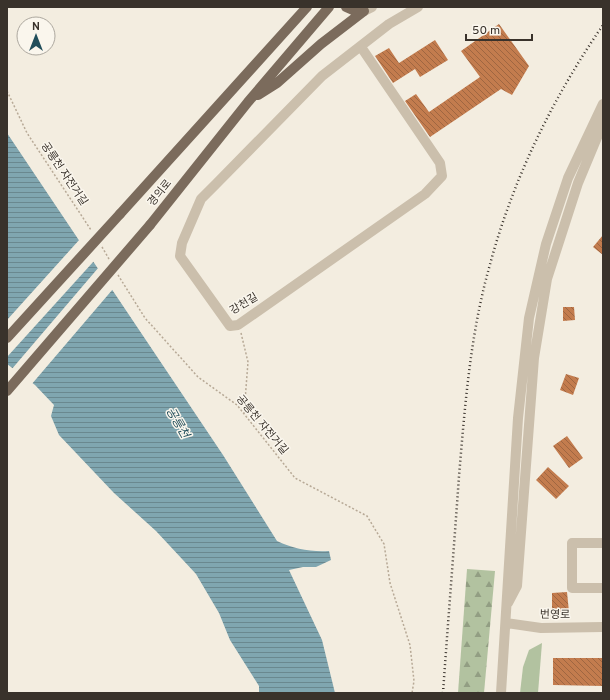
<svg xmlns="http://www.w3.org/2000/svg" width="610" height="700" font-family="Overpass,'Noto Sans KR',sans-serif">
<defs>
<pattern id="forest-firs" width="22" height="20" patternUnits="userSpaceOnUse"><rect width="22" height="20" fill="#b2c2a0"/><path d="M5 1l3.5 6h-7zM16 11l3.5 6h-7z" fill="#929e83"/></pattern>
<pattern id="water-rules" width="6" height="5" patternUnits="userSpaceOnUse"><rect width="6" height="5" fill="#80a6b0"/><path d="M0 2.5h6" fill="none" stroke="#6a888f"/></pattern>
<pattern id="building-back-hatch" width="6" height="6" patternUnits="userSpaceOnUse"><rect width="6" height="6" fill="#c37c4e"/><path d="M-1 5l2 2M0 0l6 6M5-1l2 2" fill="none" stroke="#9f6641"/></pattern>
</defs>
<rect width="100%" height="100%" fill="#f3ede0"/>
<path fill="#b2c2a0" d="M542 643 538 693H520L523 667 529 650Z"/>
<path fill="url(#forest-firs)" d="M467 569 495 571 484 693H458Z"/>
<path fill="url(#water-rules)" d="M7 133 223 455 277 541C294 549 310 552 329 551L331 560 316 567H303L289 570 322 640 335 693H259V686L230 640 219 613 196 574 156 531 114 493 59 435 51 416 54 405 35 385 7 364Z"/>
<path fill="#f3ede0" d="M80 239 94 261 7 357V320Z
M99 267 113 289 31 385 11 370Z"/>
<path fill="url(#building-back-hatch)" d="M499 24 529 66 512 95 501 89 430 137 405 101 416 94 429 112 480 77 461 51Z
M435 40 448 60 420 77 415 69 393 83 375 56 389 48 399 63Z
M603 235V255L593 247Z
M563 307H574L575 320 563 321Z
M566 374 579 378 573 395 560 390Z
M567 436 583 458 569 468 553 446Z
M548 467 569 486 556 499 536 480Z
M567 592 569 612H552V593Z
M553 658H603V686L553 685Z"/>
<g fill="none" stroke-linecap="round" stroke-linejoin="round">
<path stroke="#b7a996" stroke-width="1.5" stroke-dasharray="2 2" stroke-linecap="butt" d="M7 91 27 133 91 230
M102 247 109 259
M118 275 145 318 198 377 237 405 295 478 367 516 384 544 390 583 410 645 414 681 412 693
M241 333 248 362 244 414"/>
<path stroke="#cbbfac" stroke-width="10" d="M364 11 372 7
M361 47 440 163 442 176 425 194 238 325 230 326 180 256 182 243 201 199 216 184 322 76 389 24 418 7
M603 543H572V588H603
M508 603 517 586 534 358 547 279 578 183 603 123
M506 623 541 628 603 627
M501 693 518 418 529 318 546 244 568 178 603 104"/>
<path stroke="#7b6b5c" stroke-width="10" d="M346 7 355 11H364
M258 95 277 83 321 44 364 11
M120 214 307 7
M150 225 248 102 329 7"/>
<path stroke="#39322b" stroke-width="2.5" stroke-dasharray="1 3" stroke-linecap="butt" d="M443 693C448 621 454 548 459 476 465 406 470 336 489 268 512 181 552 99 603 25"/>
<path stroke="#7b6b5c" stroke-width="10" d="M7 338 120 214
M7 391 150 225"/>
</g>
<g text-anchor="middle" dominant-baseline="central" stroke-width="3" stroke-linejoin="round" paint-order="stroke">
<g font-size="11" fill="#39322b" stroke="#faf6ed">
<text transform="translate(64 174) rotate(56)">공릉천 자전거길</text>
<text transform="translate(160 193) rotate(-51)">경의로</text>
<text transform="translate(244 304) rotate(-31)">강천길</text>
<text transform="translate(262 425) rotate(50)">공릉천 자전거길</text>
<text transform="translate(555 615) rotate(1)">번영로</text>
</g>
<g font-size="12" font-style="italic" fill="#214e5b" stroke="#faf6ed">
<text transform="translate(177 423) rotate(60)">공릉천</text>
</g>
</g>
<rect width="610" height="700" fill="none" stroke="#39322b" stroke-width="16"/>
<g transform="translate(36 36)"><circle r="19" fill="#faf6ed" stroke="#ada89f"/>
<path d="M0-3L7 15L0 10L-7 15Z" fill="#214e5b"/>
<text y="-6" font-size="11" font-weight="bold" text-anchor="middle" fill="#39322b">N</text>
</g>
<path d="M466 34v6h66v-6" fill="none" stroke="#39322b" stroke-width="2"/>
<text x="472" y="34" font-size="12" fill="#39322b" stroke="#faf6ed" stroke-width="3" paint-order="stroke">50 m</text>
</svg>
